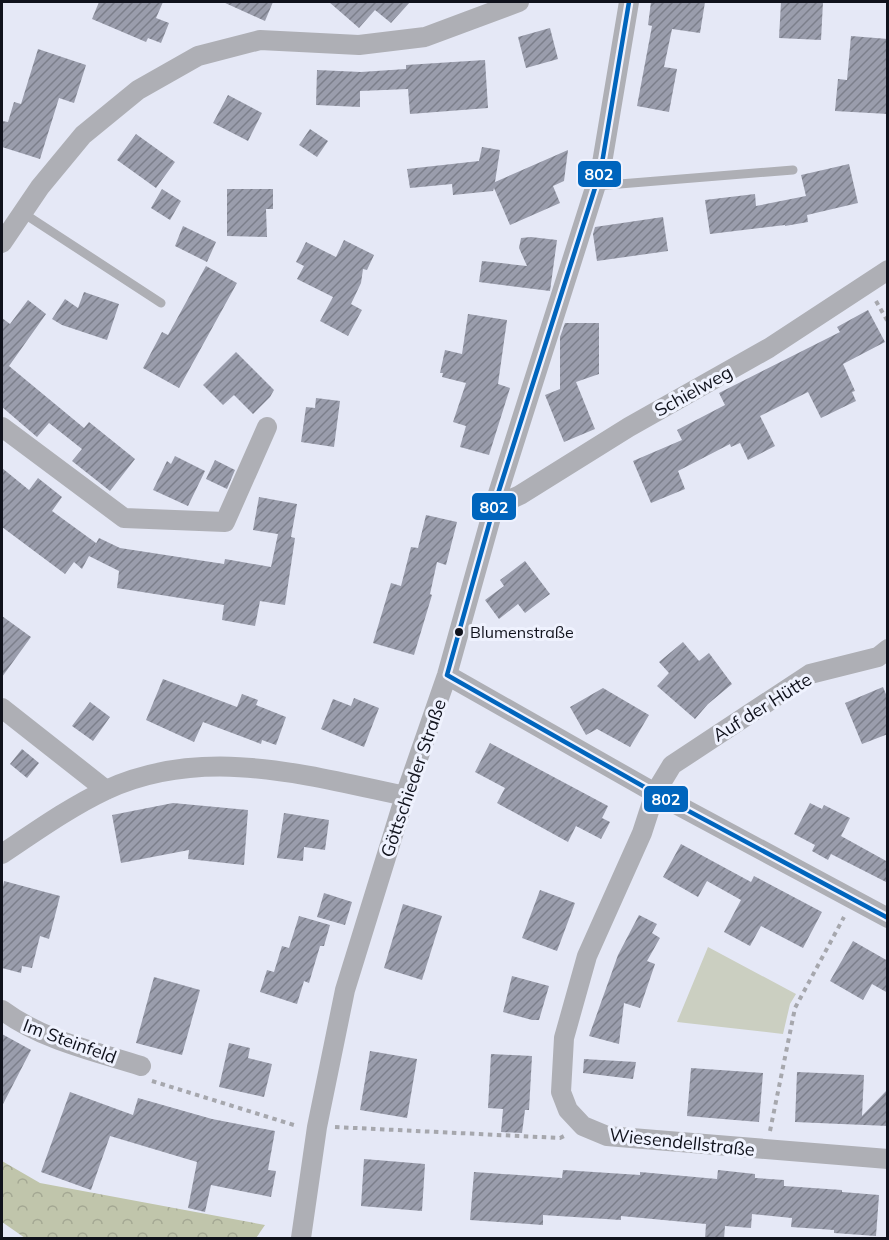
<svg xmlns="http://www.w3.org/2000/svg" width="889" height="1240" font-family="Mulish,sans-serif">
<defs>
<pattern id="forest-crowns" width="20" height="18" patternUnits="userSpaceOnUse" patternTransform="scale(1.5)"><rect width="20" height="18" fill="#c0c5ab"/><path d="M2 6a3 3 0 1 1 6 0M12 15a3 3 0 1 1 6 0" fill="none" stroke="#a4a893"/></pattern>
<pattern id="building-hatch" width="6" height="6" patternUnits="userSpaceOnUse" patternTransform="scale(1.5)"><rect width="6" height="6" fill="#9a9dac"/><path d="M-1 1l2-2M0 6l6-6M5 7l2-2" fill="none" stroke="#7c7f8b"/></pattern>
</defs>
<rect width="100%" height="100%" fill="#e5e8f6"/>
<path fill="url(#forest-crowns)" d="M2 1161 40 1183 265 1225 256 1238H25L2 1222Z"/>
<path fill="#cbcfc1" d="M708 947 796 994 790 1004 783 1034 677 1022Z"/>
<path fill="url(#building-hatch)" d="M99 2H163L156 18 169 23 161 43 148 38 146 42 92 19Z
M223 2H273L265 21Z
M329 2H410L391 23 375 10 359 28Z
M651 2H705L700 33 672 29 664 67 677 69 669 112 637 106 652 26 648 25Z
M781 2H823L821 40 779 38Z
M550 28 558 59 526 68 518 37Z
M851 36 888 39V114L835 111 838 79 847 80Z
M38 49 86 65 74 103 59 98 40 159 2 147V121L8 122 14 102 21 104Z
M485 60 488 108 410 114 408 89 360 91V107L316 105 317 70 361 72 406 69V65Z
M228 95 262 113 248 141 213 123Z
M310 129 328 141 317 157 299 145Z
M136 134 175 162 156 188 117 160Z
M482 147 500 150 495 182 568 150 564 181 553 186 560 203 510 225 494 188 493 191 453 195 452 184 410 188 407 169 479 161Z
M849 164 858 203 807 215 808 222 785 226V225L710 234 705 200 755 194 756 206 806 196 801 175Z
M162 189 181 201 170 220 151 208Z
M227 189H273V209H266L267 237 227 236Z
M663 217 668 251 597 261 593 234 595 227Z
M183 226 216 242 207 262 175 246Z
M531 237 557 240 550 291 479 282 482 261 527 266 519 248 521 238Z
M344 240 374 255 367 270 363 269 361 283 351 304 362 310 348 336 320 321 333 297 297 279 304 266 296 262 306 242 336 257Z
M206 266 237 283 179 388 143 368 162 332 168 335Z
M84 292 119 304 107 340 62 325 52 319 65 299 78 308Z
M28 300 46 314 9 366 84 428 89 422 135 459 110 491 72 461 82 449 49 423 37 437 2 407V318L10 324Z
M868 310 885 342 843 364 855 391 852 392 856 401 821 418 808 392 760 416 775 446 748 460 740 443 731 447 730 444 678 471 685 489 651 503 633 461 682 440 677 430 725 405 719 393 840 332 837 327Z
M468 314 507 320 498 384 510 388 489 455 460 447 466 426 453 422 466 383 442 377 443 373H440L445 350 462 354Z
M565 323H599V374L576 382 595 429 564 442 545 395 560 389V337Z
M236 352 274 390 270 397 253 414 234 395 223 405 203 385Z
M316 398 340 401 334 447 301 442 306 407 315 408Z
M175 456 205 471 188 506 153 490 167 461 171 464Z
M215 460 235 470 227 489 206 479Z
M2 468 29 490 38 478 62 497 52 511 96 543 93 549 99 538 120 548 224 564 225 559 271 567 278 534 253 530 259 497 297 504 291 537 295 538 285 605 260 601 255 626 222 620 224 605 117 588 119 571 89 556 82 569 74 562 65 574 2 527Z
M426 515 457 522 446 565 437 562 430 594 432 595 414 655 373 643 391 583 401 586 411 547 418 548Z
M525 561 550 594 525 613 518 604 499 619 485 600 504 586 500 580Z
M2 616 31 637 2 677Z
M683 642 699 661 709 653 732 684 708 704 695 719 657 686 669 673 659 662Z
M163 679 237 707 242 694 258 700 256 705 286 717 276 745 262 740 261 744 203 722 194 742 146 720Z
M883 687 888 699V734L862 744 845 703Z
M603 688 649 715 630 747 597 729 586 735 570 707Z
M354 698 379 708 364 747 321 729 333 699 351 706Z
M90 702 110 717 93 741 72 726Z
M490 743 608 806 602 818 610 822 601 839 576 826 568 842 497 803 505 788 475 772Z
M22 749 39 763 27 778 10 764Z
M173 803 248 810 244 865 188 859 189 850 121 863 112 815Z
M810 803 822 809 824 805 850 818 841 836 888 862V883L831 854 828 860 812 851 815 845 794 834Z
M284 813 329 820 325 850 304 847 303 861 277 858Z
M681 844 751 882 754 876 822 912 803 948 761 926 750 946 724 932 741 900 707 881 698 897 663 877Z
M4 881 60 896 49 939 40 936 32 968 22 966 21 973 2 968V892Z
M540 890 575 903 557 951 522 938Z
M324 893 352 902 345 925 317 917Z
M403 904 442 916 422 980 384 968Z
M639 915 657 924 652 933 660 938 647 961 655 964 640 1008 624 1003 619 1044 589 1036 618 955Z
M299 916 330 925 324 946H320L309 983 304 981 297 1004 260 992 267 970 274 972 282 946 289 948Z
M853 941 888 961V993L872 984 863 1000 830 981Z
M512 976 549 986 539 1020H532L503 1012Z
M154 977 200 990 182 1055 136 1043Z
M2 1034 31 1050 2 1106Z
M229 1043 250 1048 248 1058 272 1064 264 1097 219 1087Z
M370 1051 417 1059 407 1118 360 1110Z
M491 1054 532 1056 529 1110H525L522 1133 501 1132 503 1109 488 1108Z
M584 1059 636 1062 633 1079 583 1073Z
M691 1068 763 1073 759 1122 687 1116Z
M797 1072 864 1075 862 1116 888 1089V1126L795 1122Z
M70 1092 133 1115 138 1098 212 1119 275 1131 268 1170 276 1171 271 1197 211 1185 205 1212 188 1208 197 1162 110 1136 91 1190 41 1172Z
M364 1159 425 1164 422 1211 361 1206Z
M563 1170 640 1175V1172L717 1179 718 1170 755 1174V1178L784 1180V1186L842 1190V1192L879 1195 876 1236 834 1233V1230L791 1227 792 1218 752 1214 751 1228 725 1226 724 1239H705L706 1224 621 1216V1220L543 1215V1225L470 1220 474 1172 562 1178Z"/>
<g fill="none" stroke-linecap="round" stroke-linejoin="round">
<path stroke="#a6a7ad" stroke-width="4" stroke-dasharray="4.5 4.5" stroke-linecap="butt" d="M876 301 888 322
M152 1081 297 1126
M335 1127 560 1138 566 1135
M770 1131 795 1008 844 917"/>
<path stroke="#aeafb5" stroke-width="9" d="M595 186 793 170
M23 213 161 303"/>
<path stroke="#aeafb5" stroke-width="20" d="M2 243 40 187 83 135 138 90 198 56 260 40 359 45 425 37 519 2
M2 427 124 518 225 522 267 427
M495 503 507 501 520 495 629 427 769 348 888 270
M888 649 878 657 810 674 672 765 655 793 642 833 587 956 564 1038 561 1092 568 1110 583 1126 607 1136 888 1159
M447 675 655 793 888 918
M2 708 106 790
M2 854C35 832 70 807 106 790 203 745 306 775 405 796
M2 1010C42 1040 94 1051 141 1066
M301 1238 317 1127 345 990 405 796 447 675 495 503 601 169 629 2"/>
<defs>
<path id="bus-1" d="M447 675 495 503 601 169 629 2
M447 675 655 793 888 918"/>
</defs>
<use href="#bus-1" stroke="#eff2fe" stroke-width="9"/>
<use href="#bus-1" stroke="#0065bd" stroke-width="4.5"/>
</g>
<circle fill="#10121c" stroke="#eff2fe" stroke-width="2" cx="459" cy="632" r="5"/>
<g text-anchor="middle" dominant-baseline="central" stroke-width="6" stroke-linejoin="round" paint-order="stroke">
<g font-size="16" fill="#10121c" stroke="#eff2fe" text-anchor="start">
<text x="470" y="632">Blumenstraße</text>
</g>
<g font-size="18" fill="#10121c" stroke="#eff2fe">
<text transform="translate(693 391) rotate(-29)">Schielweg</text>
<text transform="translate(762 707) rotate(-32)">Auf der Hütte</text>
<text transform="translate(413 778) rotate(-71)">Göttschieder Straße</text>
<text transform="translate(70 1041) rotate(20)">Im Steinfeld</text>
<text transform="translate(682 1142) rotate(6)">Wiesendellstraße</text>
</g>
</g>
<g stroke="#eff2fe" stroke-width="2">
<rect x="577" y="160" width="45" height="28" rx="6" fill="#0065bd"/>
<rect x="471" y="492" width="46" height="29" rx="6" fill="#0065bd"/>
<rect x="643" y="785" width="46" height="28" rx="6" fill="#0065bd"/>
</g>
<g font-size="16" text-anchor="middle" font-weight="bold" fill="#fff">
<text x="599" y="180">802</text>
<text x="494" y="513">802</text>
<text x="666" y="805">802</text>
</g>
<rect width="889" height="1240" fill="none" stroke="#10121c" stroke-width="6"/>
</svg>
